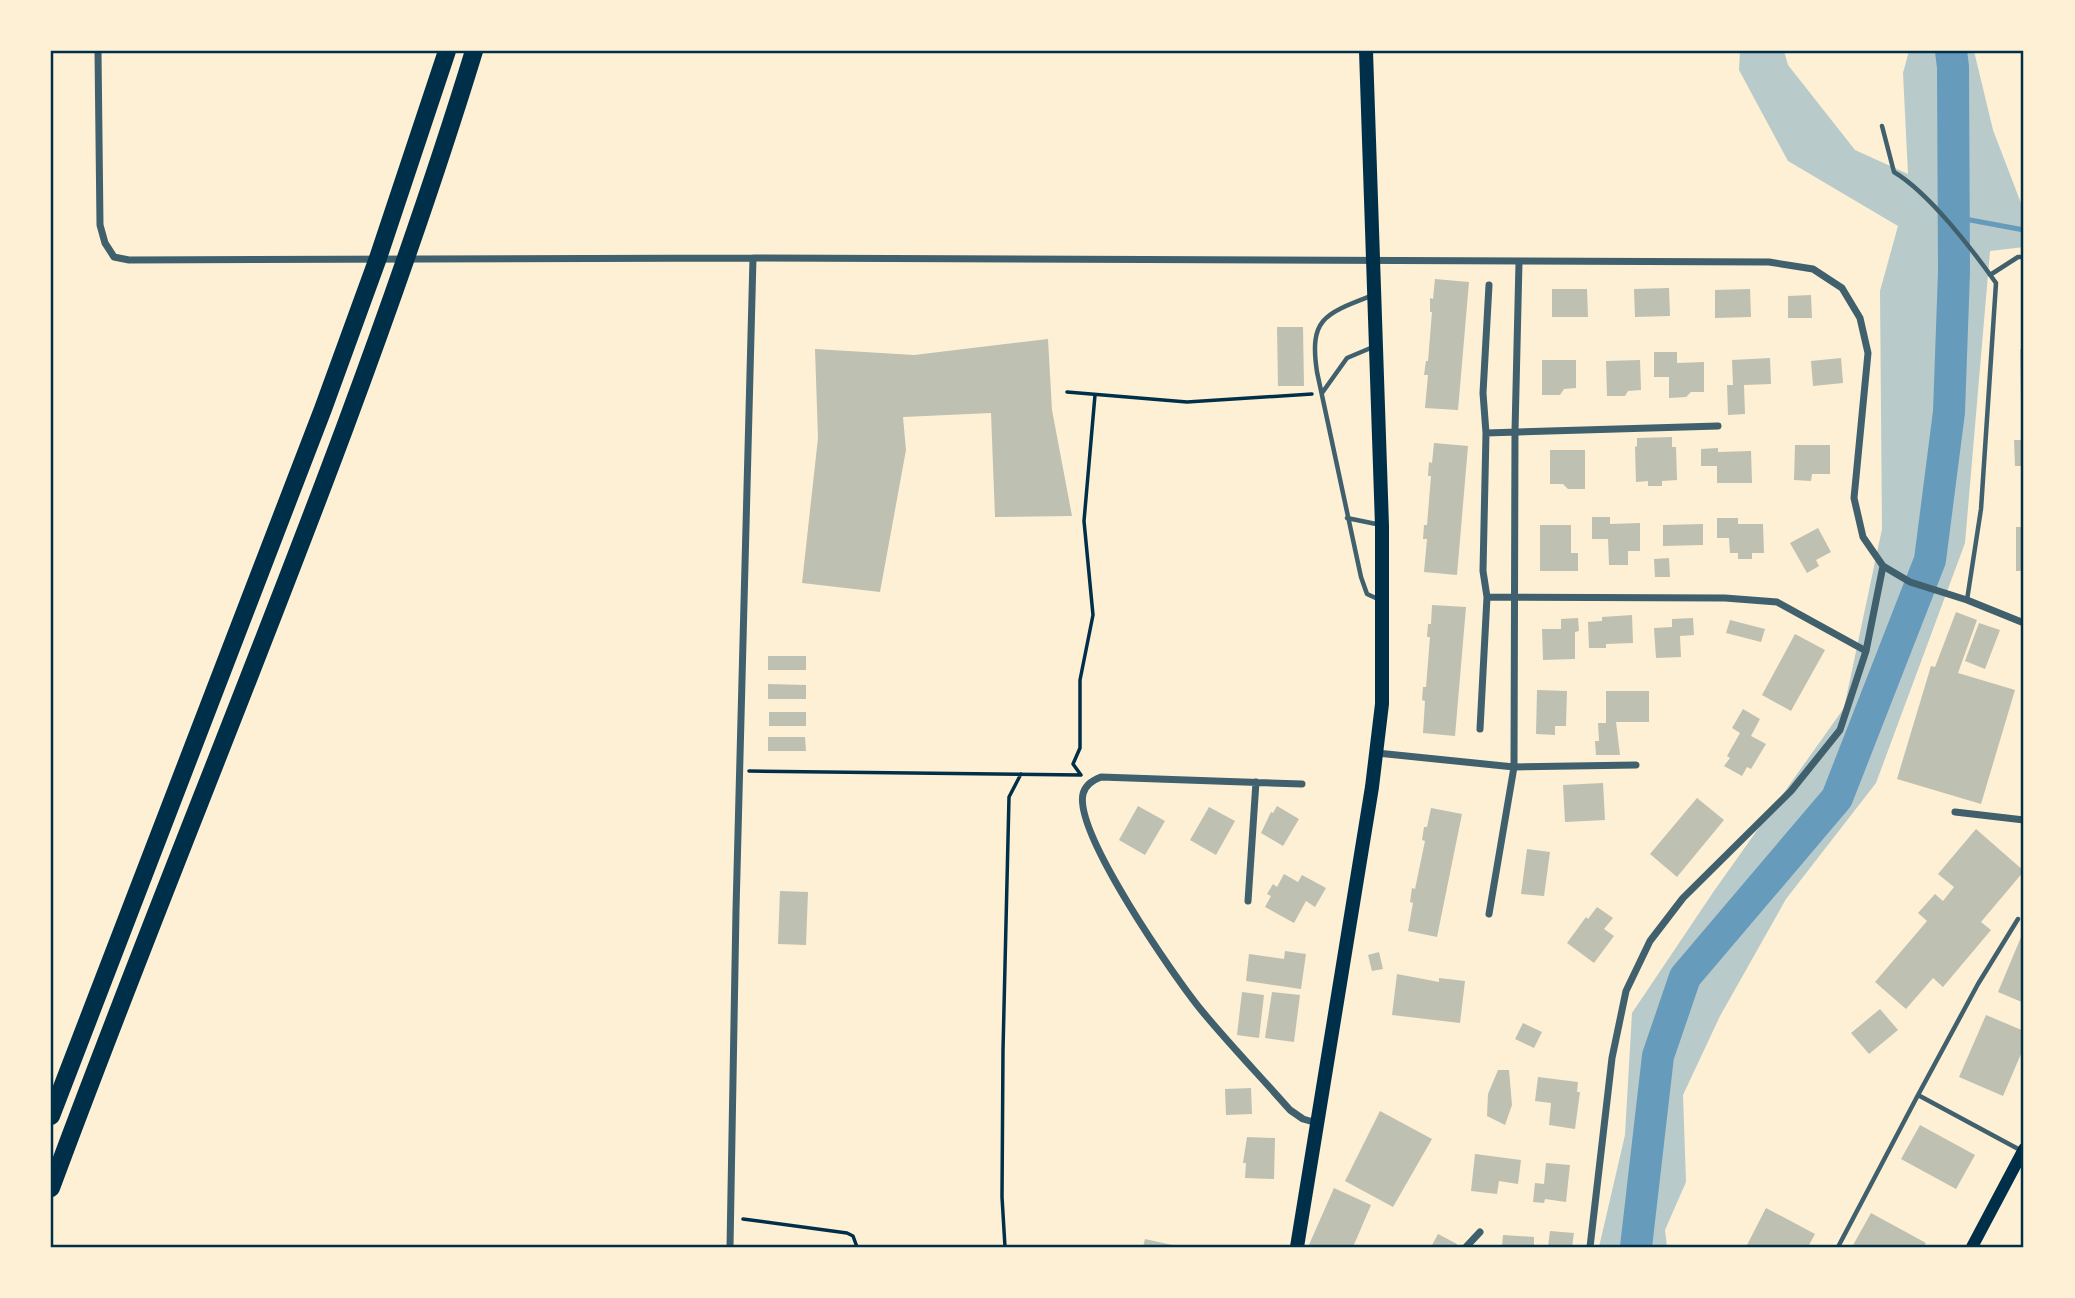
<svg xmlns="http://www.w3.org/2000/svg" width="2075" height="1298" font-family="'Space Grotesk',sans-serif">
<rect width="100%" height="100%" fill="#fdf0d5"/>
<path fill="#b9caca" d="M1740 51H1784L1788 65 1855 150 1908 174 1903 73 1909 51H1974L1993 130 2024 211V247L1990 251 1965 543 1876 783 1786 899 1720 1016 1683 1095 1686 1182 1665 1230 1667 1247H1599L1625 1135 1632 1013 1714 891 1844 708 1882 529 1880 291 1898 226 1788 161 1739 70Z"/>
<g fill="none" stroke-linecap="round" stroke-linejoin="round">
<path stroke="#669bbc" stroke-width="5" d="M1954 217 2024 230"/>
<path stroke="#669bbc" stroke-width="32" d="M1636 1247 1658 1056 1685 977 1837 798 1930 560 1949 412 1954 272 1953 67 1951 51"/>
</g>
<path fill="#bec0b2" d="M1435 279 1469 282 1458 410 1425 408 1428 375H1424L1426 361H1428L1432 312H1430V298L1433 299Z
M1669 288 1670 316 1635 317 1634 289Z
M1552 289H1587L1588 317H1552Z
M1750 289 1751 317 1715 318V290Z
M1811 295 1812 318H1788V296Z
M1277 327H1303L1304 386H1278Z
M1048 339 1052 410 1072 516 995 517 991 413 903 417 906 450 880 592 802 583 818 438 815 349 914 355Z
M2020 349H2024V403H2021Z
M1654 352H1677V363L1704 362V392H1691L1686 397 1669 398V377H1654Z
M1770 358 1771 384 1744 385 1745 414 1728 415 1727 385H1733L1732 360Z
M1841 358 1843 383 1813 386 1811 361Z
M1542 360H1576V388L1564 389 1560 395H1542Z
M1640 360 1641 390 1628 391 1625 396H1607L1606 361Z
M1672 437V447H1676L1677 480 1662 481V486H1648V481L1636 482 1635 447 1637 446V438Z
M2014 440H2024V466H2015Z
M1434 443 1468 446 1457 575 1424 572 1427 539H1423L1424 525H1427L1431 476H1428L1429 462 1432 463Z
M1795 445H1830V474H1812L1811 481 1794 480Z
M1718 448V452L1751 451 1752 483H1717V466H1701V449Z
M1550 450H1585V489H1568L1563 484H1550Z
M1592 517H1610V524L1640 523V551H1628V565H1609L1608 539H1592Z
M1717 518H1738V524H1763L1764 553H1752V559H1738V553H1730L1729 538H1717Z
M1703 524V545L1663 546V525Z
M1540 525H1571V553H1578V571H1540Z
M2016 527H2024V571H2016Z
M1818 528 1831 552 1816 560 1819 566 1807 573 1790 543Z
M1669 558 1670 577H1655L1654 559Z
M1432 605 1466 607 1455 736 1423 733 1425 701 1422 700 1423 687H1426L1430 637H1427L1428 624H1431Z
M1956 612 1977 620 1958 673 2015 690 1981 804 1897 779 1931 666 1935 667Z
M1632 615 1633 643 1606 644V648H1589L1588 622 1602 621V617Z
M1578 618 1579 631 1575 632V659L1543 660 1542 629H1561V619Z
M1693 618 1694 635 1680 636 1681 657 1656 658 1654 628 1672 627V619Z
M1730 620 1765 629 1761 642 1726 633Z
M1979 623 2000 630 1985 669 1965 661Z
M1795 634 1825 650 1791 711 1762 695Z
M768 656H806V670H768Z
M768 684 806 685V699H768Z
M1537 690 1567 691 1566 726H1555V735L1536 734Z
M1606 691H1649V722H1616L1620 755H1596L1595 741H1599L1598 723H1606Z
M1743 709 1760 719 1751 736 1766 744 1751 769 1747 767 1742 776 1724 766 1730 758 1727 756 1740 733 1732 728Z
M769 712H806V726H769Z
M768 737H805L806 751H768Z
M1603 783 1605 820 1565 822 1563 785Z
M1697 798 1724 820 1677 877 1650 854Z
M1138 806 1165 821 1145 855 1119 840Z
M1277 806 1299 819 1283 846 1261 833 1271 812 1273 813Z
M1209 807 1235 821 1216 855 1190 840Z
M1431 808 1462 814 1437 937 1408 931 1413 903 1410 902 1412 888 1415 889 1425 841 1422 840 1424 827H1427Z
M1976 829 2024 871 1981 922 1991 930 1943 987 1933 978 1906 1009 1875 982 1927 921 1918 913 1935 894 1943 901 1954 887 1938 874Z
M1527 849 1550 852 1544 896 1521 894Z
M1284 874 1298 882 1302 875 1326 888 1315 907 1306 901 1294 923 1265 907 1271 896 1267 894 1273 884 1277 887Z
M780 891 808 892 806 945 778 944Z
M1597 907 1613 918 1604 929 1614 936 1594 963 1567 943 1586 917 1588 919Z
M2024 930V1003L1998 992Z
M1285 951 1306 954 1301 989 1246 981 1249 954 1284 959Z
M1379 952 1383 969 1372 971 1368 955Z
M1397 974 1439 982V978L1465 981 1460 1023 1392 1015Z
M1242 992 1264 995 1259 1038 1237 1035Z
M1272 992 1300 995 1294 1042 1265 1038Z
M1880 1009 1898 1030 1869 1054 1851 1033Z
M1986 1015 2024 1031V1047L2003 1096 1959 1077Z
M1523 1023 1542 1032 1534 1048 1515 1039Z
M1498 1070H1509L1512 1105 1505 1125 1487 1116 1488 1094Z
M1538 1077 1578 1082 1577 1092H1580L1575 1129 1549 1125 1551 1103 1535 1101Z
M1251 1088 1252 1114 1226 1115 1225 1089Z
M1380 1111 1432 1139 1393 1207 1345 1181Z
M1920 1125 1975 1155 1956 1189 1901 1159Z
M1247 1137 1275 1138 1274 1179 1245 1178 1246 1163H1243Z
M1475 1154 1521 1160 1518 1184 1499 1181 1497 1194 1471 1191Z
M1546 1163 1570 1165 1566 1202 1545 1199 1544 1203 1533 1202 1535 1183 1544 1184Z
M1334 1188 1371 1205 1353 1247H1308Z
M1766 1208 1815 1234 1808 1247H1746Z
M1871 1213 1926 1243 1923 1247H1852Z
M1550 1231 1574 1233 1572 1247H1548Z
M1438 1234 1457 1244 1456 1247H1431Z
M1503 1235 1534 1237V1247H1502Z
M1145 1239 1177 1246V1247H1143Z"/>
<g fill="none" stroke-linecap="round" stroke-linejoin="round">
<path stroke="#003049" stroke-width="3.5" d="M1067 392 1187 402 1312 394
M749 771 1081 775
M1081 775 1073 764 1080 748V680L1093 615 1084 521 1095 395
M743 1219 847 1233 853 1236 857 1247
M1005 1247 1002 1197 1003 1050 1009 797 1021 774"/>
<path stroke="#3f606c" stroke-width="4.5" d="M1882 126 1894 172C1929 193 1972 249 1996 283L1981 509 1967 600
M1990 275 2018 257H2024
M1371 296C1324 314 1309 319 1317 372L1361 577 1367 594 1378 599
M1322 393 1347 358 1373 347
M1347 518 1381 525
M1918 1095 1978 984 2018 919
M1838 1247 1918 1095 2022 1151"/>
<path stroke="#3f606c" stroke-width="7" d="M98 51 100 225 105 243 114 257 129 260 753 258
M1486 433 1718 426
M1487 597 1725 598 1777 602 1866 651
M1480 729 1487 597 1483 571 1486 433 1483 393 1489 285
M1377 753 1514 767 1636 765
M1302 784 1101 777C1093 780 1085 785 1083 794 1074 833 1175 978 1202 1011 1230 1045 1261 1077 1290 1110L1303 1119 1317 1123
M1955 812 2024 820
M1248 901 1256 782
M1489 914 1514 767 1515 431 1519 262
M730 1247 736 910 753 258 1769 262 1813 269 1842 288 1860 318 1868 353 1854 498 1863 537 1883 566 1910 582 1967 600 2024 623
M1466 1247 1480 1232
M1590 1247 1612 1058 1626 991 1650 941 1683 898 1791 791 1840 730 1866 651 1883 566"/>
<path stroke="#003049" stroke-width="12" d="M1972 1247 2024 1149"/>
<path stroke="#003049" stroke-width="14" d="M1297 1247 1372 787 1382 704V526L1366 51"/>
<path stroke="#003049" stroke-width="18" d="M51 1116 323 409 378 258 447 51
M51 1188C191 809 355 438 474 51"/>
</g>
<rect width="2075" height="1298" fill="none" stroke="#fdf0d5" stroke-width="105"/>
<rect x="52" y="52" width="1970" height="1194" fill="none" stroke="#003049" stroke-width="2.5"/>
</svg>
